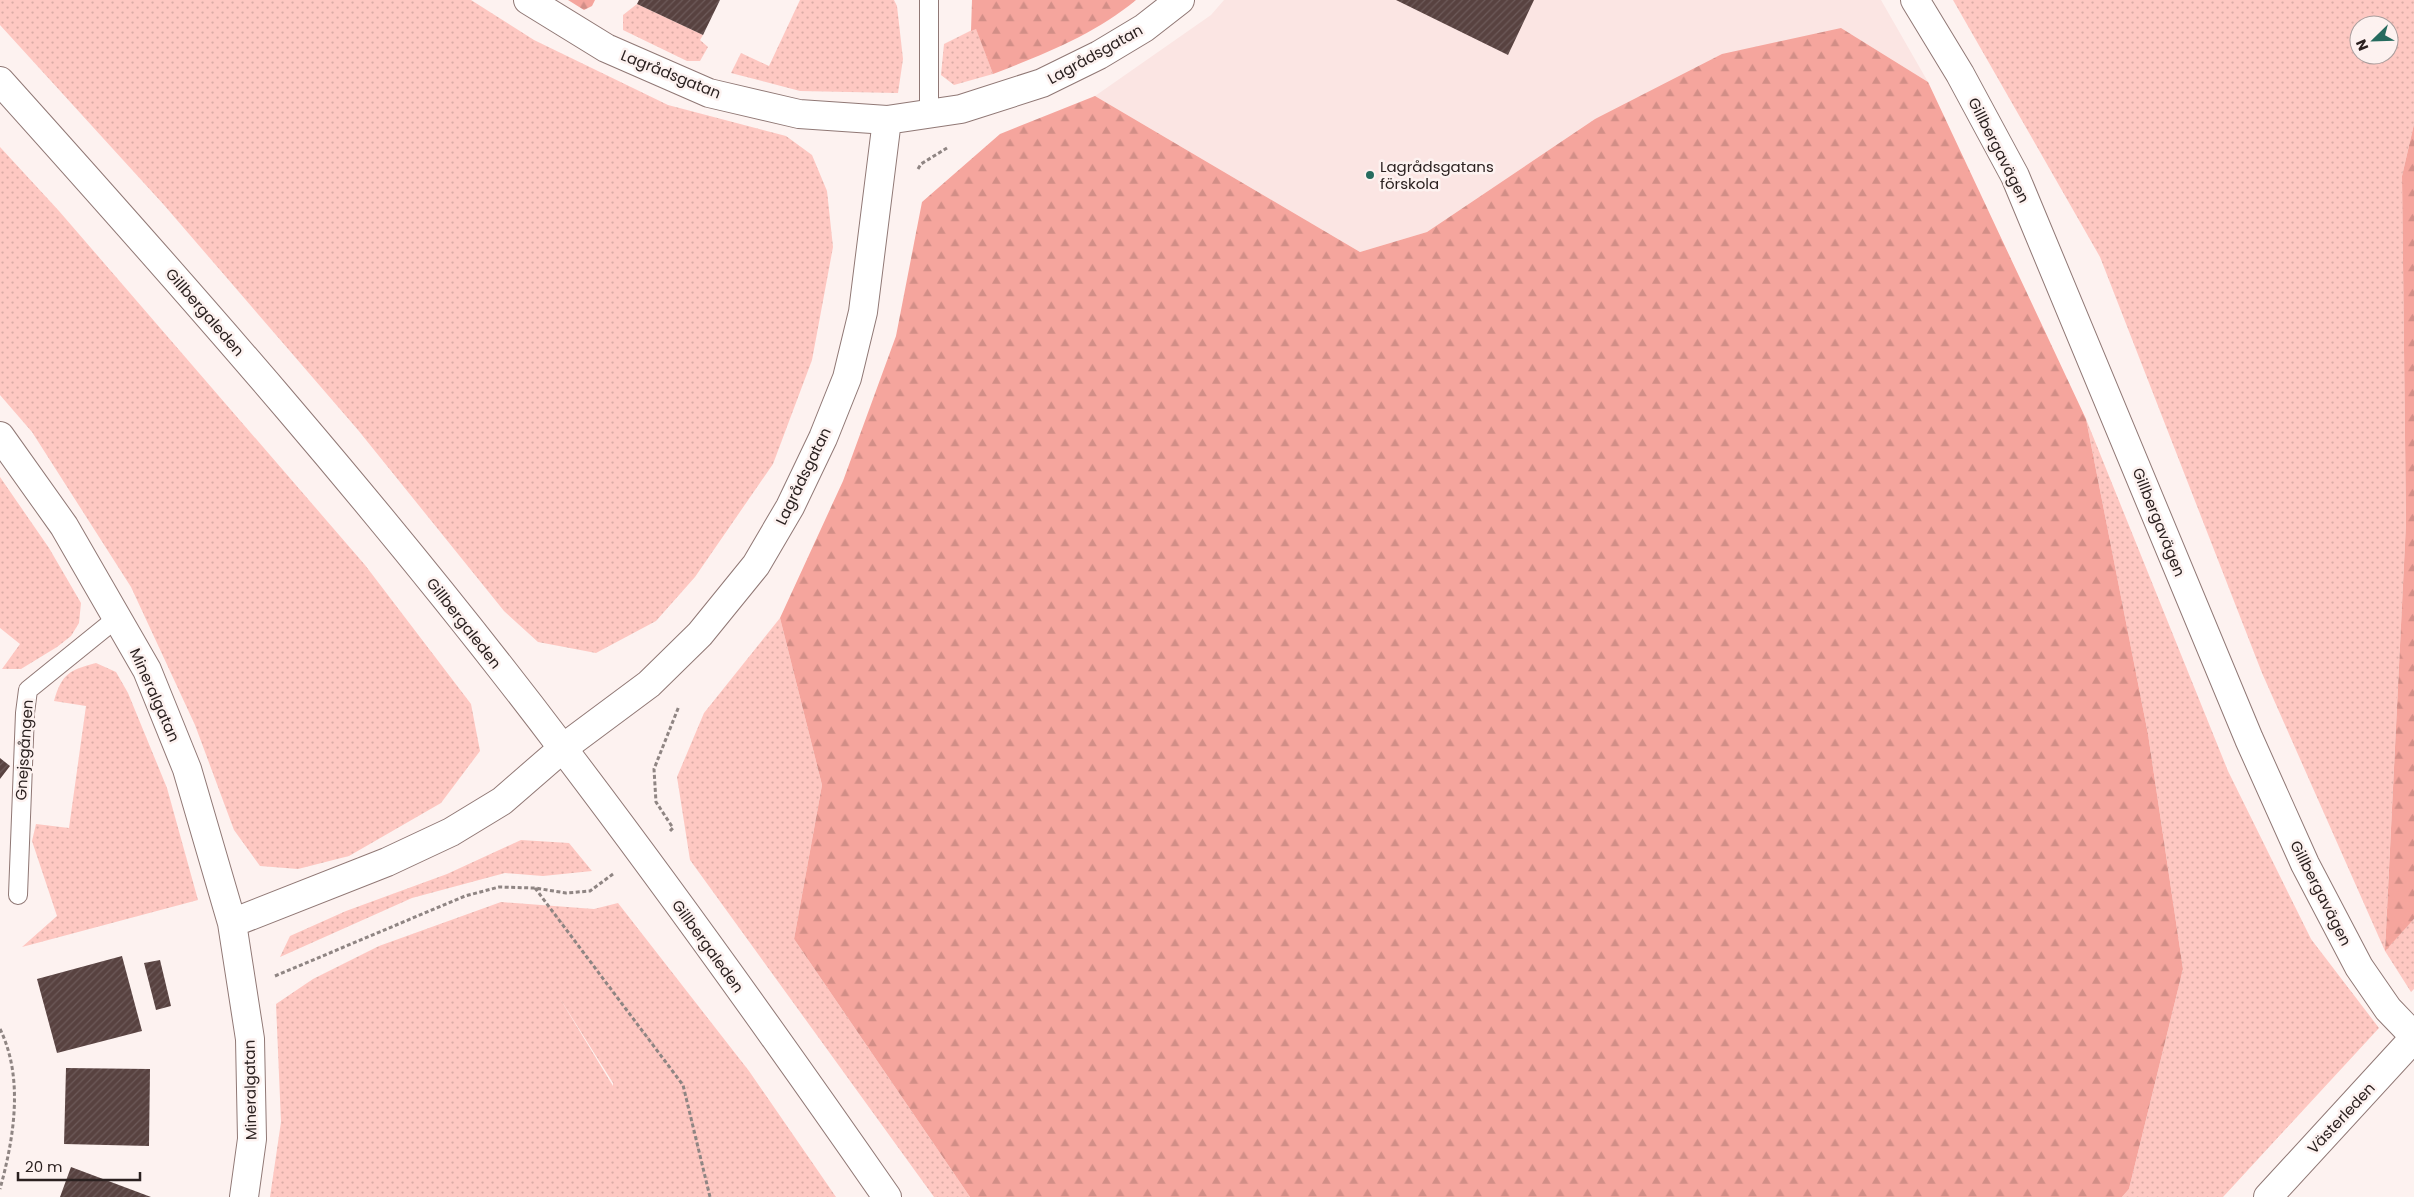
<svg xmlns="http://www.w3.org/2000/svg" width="2414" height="1197" font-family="Poppins,sans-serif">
<defs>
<pattern id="grass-dots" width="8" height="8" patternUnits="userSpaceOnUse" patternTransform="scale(1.25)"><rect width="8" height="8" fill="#fec8c2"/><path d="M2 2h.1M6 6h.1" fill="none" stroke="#daaca6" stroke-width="1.8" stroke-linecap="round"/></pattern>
<pattern id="forest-firs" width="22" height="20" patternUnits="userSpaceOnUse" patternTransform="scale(1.25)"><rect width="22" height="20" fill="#f5a59d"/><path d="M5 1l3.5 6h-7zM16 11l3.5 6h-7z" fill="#d28e87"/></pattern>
<pattern id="building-hatch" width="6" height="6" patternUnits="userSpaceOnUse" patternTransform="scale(1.25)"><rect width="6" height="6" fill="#584240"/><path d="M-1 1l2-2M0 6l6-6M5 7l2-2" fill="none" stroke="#6d5a59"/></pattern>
</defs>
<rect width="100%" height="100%" fill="#fdf2f0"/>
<path fill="#fbe5e3" d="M1224 0H1881L1928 82 1841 28 1595 119 1427 232 1360 252 1095 96 1211 15Z"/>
<path fill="url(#grass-dots)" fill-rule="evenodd" d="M0 0H471L534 40 668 105 786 136 812 155 827 191 833 247 812 360 773 464 695 577 656 621 596 653 538 642 504 611 358 430 164 205 0 25Z
M800 0H894L897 6 903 59 898 93 800 91 731 73 741 53 769 66Z
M1953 0H2414V124L2402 176 2406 523 2385 950 2414 919V989L2411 992 2385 951 2262 673 2100 257ZM2359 25H2389V55H2359Z
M637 4 703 35 700 40 708 47 700 61H687L623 30V15Z
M976 28 993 74 954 85 941 75 944 44Z
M0 147 59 211 365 565 471 704 480 751 441 803 349 856 298 869 260 866 234 830 195 725 131 587 32 432 0 395Z
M2086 419 2228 771 2311 939 2379 1028 2223 1197H2122L2129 1189 2183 969 2148 734Z
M0 477 49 548 81 603 79 623 71 636 57 647 21 669H2L20 644 0 628Z
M780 618 822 785 794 939 970 1197H934L690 860 677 777 704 713Z
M96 663 116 672 128 693 167 788 198 900 22 947 57 916 32 841 36 824 69 828 86 706 54 701C62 673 70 670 96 663Z
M521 840 569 843 592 871 543 876 505 873 412 898 280 957 290 936 346 911 447 874Z
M501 902 594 909 618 903 749 1071 836 1197H270L281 1122 276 1004 313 979 379 946ZM559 997 613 1083V1086Z"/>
<path fill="url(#forest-firs)" d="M568 0H595L592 6 584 10Z
M972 0H1136C1094 35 1044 54 993 74L976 29 971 31Z
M1841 28 1928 82 2086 419 2148 734 2183 969 2129 1189 2122 1197H970L794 939 822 785 780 618 843 481 896 336 922 202 1000 134 1095 96 1360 252 1427 232 1595 119 1722 54Z
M2414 124V919L2385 951 2406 523 2402 176Z"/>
<path fill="url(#building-hatch)" d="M639 0H720L703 35 637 4Z
M1396 0H1534L1508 55Z
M0 758 10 766 0 779Z
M122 956 142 1031 57 1053 37 979Z
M160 960 171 1006 156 1010 144 963Z
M66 1068 150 1069 149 1146 64 1144Z
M71 1167 151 1197H60Z"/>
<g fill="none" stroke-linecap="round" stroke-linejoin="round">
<defs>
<path id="service" d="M929 113V0
M18 895 25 713 28 690 117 618"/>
<path id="minor" d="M528 0 606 48 709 93 799 114 887 120 961 109 1042 83 1099 55 1144 28 1180 0
M1915 0 1960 74 2015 176 2249 739 2305 864 2359 967 2388 1009 2414 1036
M0 436 64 526 147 670 187 769 232 923 250 1039 252 1139 244 1197
M232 923 387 862 451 832 502 801 563 748 649 684 700 634 756 565 790 507 823 438 847 378 863 312 887 120"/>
<path id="secondary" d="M0 81C195 298 388 517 564 750 675 896 782 1046 887 1197
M2268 1197 2414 1038"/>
</defs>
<use href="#service" stroke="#907875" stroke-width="20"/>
<use href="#minor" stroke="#907875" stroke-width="30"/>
<use href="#secondary" stroke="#907875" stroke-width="30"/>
<path stroke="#8f8583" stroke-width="3" stroke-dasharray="4 2.5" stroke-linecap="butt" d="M918 169 921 164 947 148
M670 831 673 828 656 802 654 769 679 706
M535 888 683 1085 710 1197
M275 976 465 896 499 887 535 888 566 893 590 891 613 874
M0 1029C24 1078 14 1138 0 1189"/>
<use href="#service" stroke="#fff" stroke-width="18"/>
<use href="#minor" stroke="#fff" stroke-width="28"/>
<use href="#secondary" stroke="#fff" stroke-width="28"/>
</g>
<circle fill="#266b5e" stroke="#fdf2f0" stroke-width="2" cx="1370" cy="175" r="5"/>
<g text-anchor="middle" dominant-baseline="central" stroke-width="5" stroke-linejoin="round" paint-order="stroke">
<g font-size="15" fill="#2b2120" stroke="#fdf2f0">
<text transform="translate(1095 54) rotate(-29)">Lagrådsgatan</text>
<text transform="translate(671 74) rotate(22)">Lagrådsgatan</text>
<text transform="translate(1999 150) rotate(63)">Gillbergavägen</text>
<text transform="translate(205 312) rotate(49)">Gillbergaleden</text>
<text transform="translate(803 476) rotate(-64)">Lagrådsgatan</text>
<text transform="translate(2159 522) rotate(68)">Gillbergavägen</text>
<text transform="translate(464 623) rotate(52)">Gillbergaleden</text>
<text transform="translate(155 695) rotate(66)">Mineralgatan</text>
<text transform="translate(24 750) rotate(-86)">Gnejsgången</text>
<text transform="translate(2321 893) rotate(63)">Gillbergavägen</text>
<text transform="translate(708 946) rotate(54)">Gillbergaleden</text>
<text transform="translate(250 1090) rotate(-91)">Mineralgatan</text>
<text transform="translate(2341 1118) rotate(-47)">Västerleden</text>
</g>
<g font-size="15" fill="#2b2120" stroke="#fdf2f0" text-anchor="start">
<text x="1380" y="166">Lagrådsgatans<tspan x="1380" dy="17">förskola</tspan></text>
</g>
</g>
<g transform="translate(2374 40) rotate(247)"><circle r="24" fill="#fdf2f0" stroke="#a99e9d"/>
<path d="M0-4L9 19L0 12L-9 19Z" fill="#266b5e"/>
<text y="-8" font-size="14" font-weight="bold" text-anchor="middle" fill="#2b2120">N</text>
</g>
<path d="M18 1172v8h122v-8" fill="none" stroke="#2b2120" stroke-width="2.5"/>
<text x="25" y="1172" font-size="15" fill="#2b2120" stroke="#fdf2f0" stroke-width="4" paint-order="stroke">20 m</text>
</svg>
